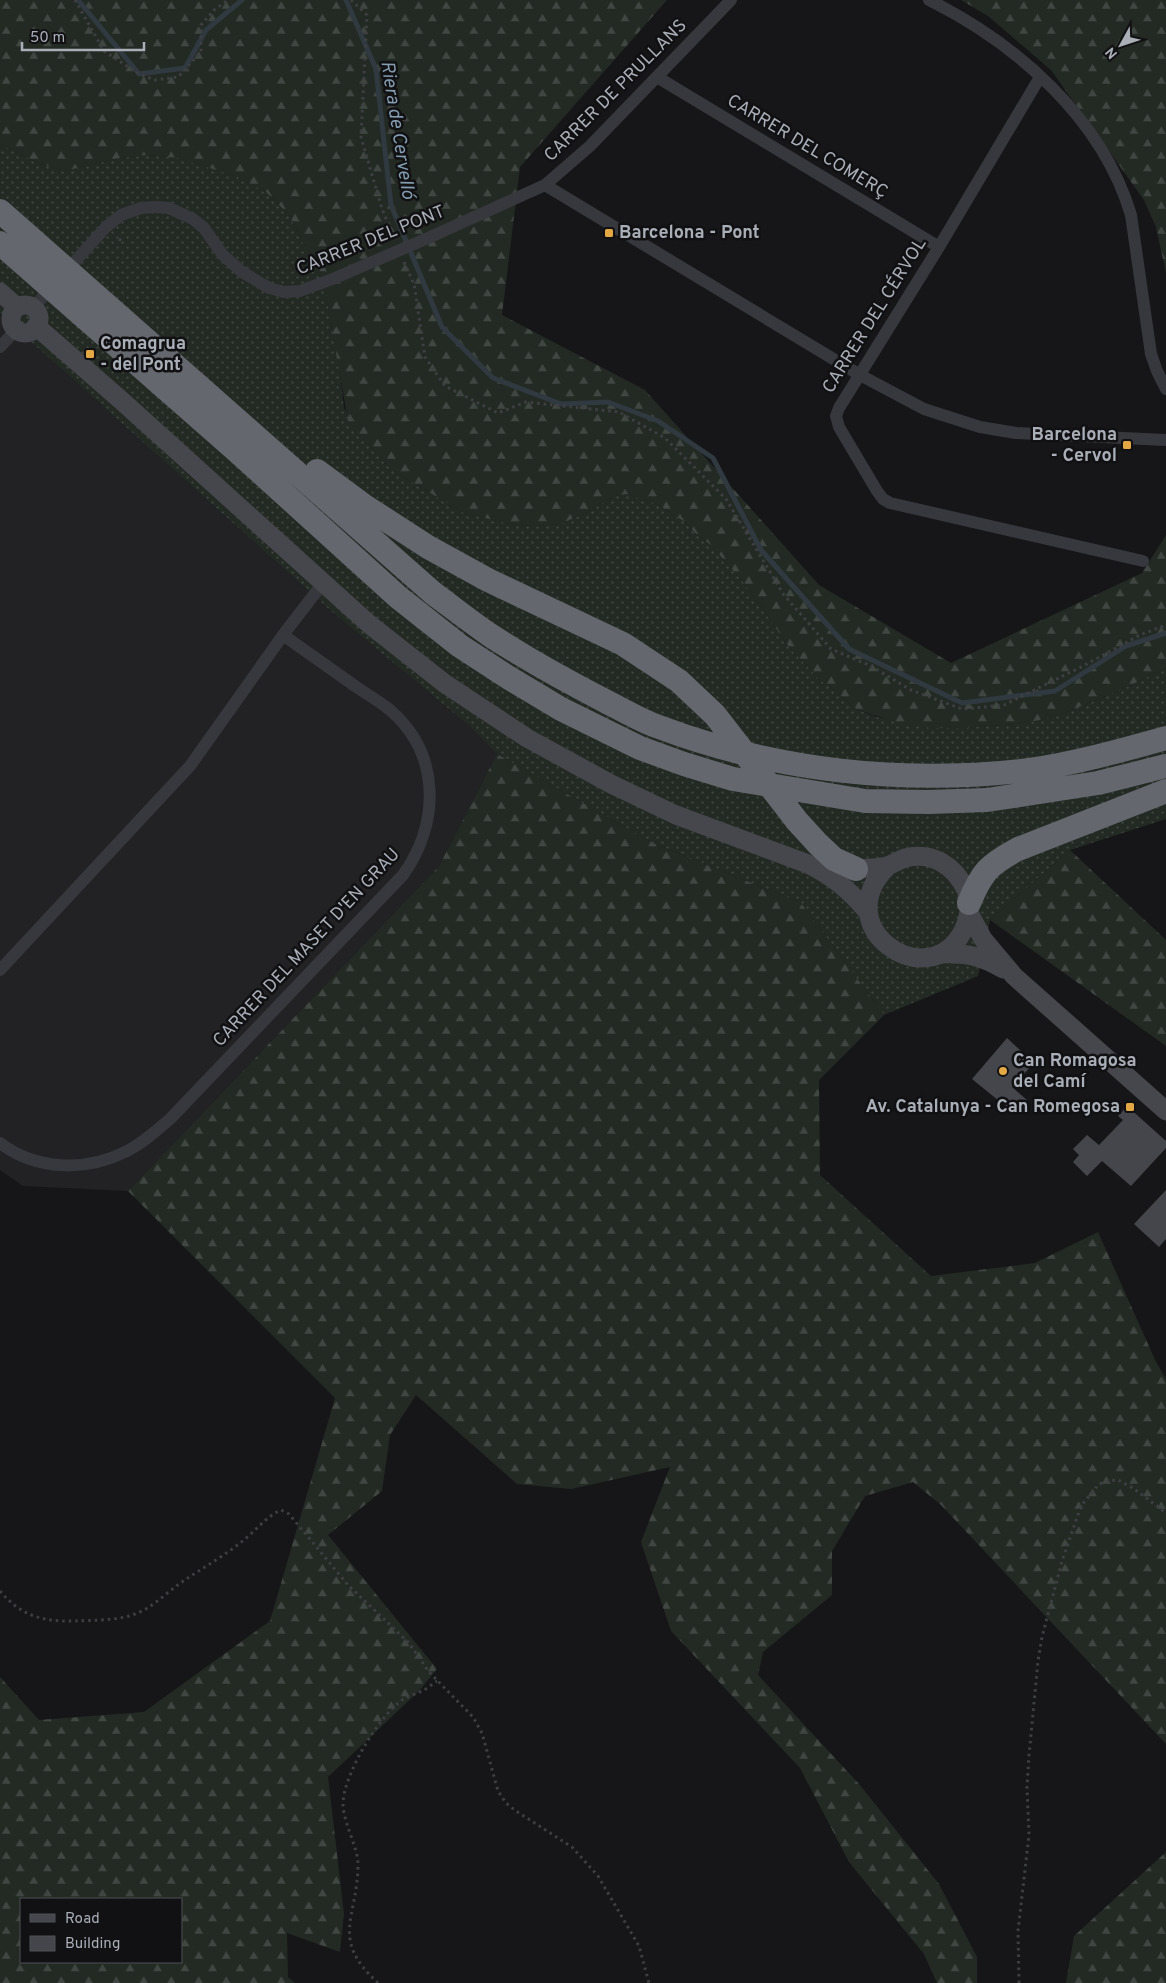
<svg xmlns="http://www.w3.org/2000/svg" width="1166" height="1983" font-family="Overpass,sans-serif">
<defs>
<pattern id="grass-dots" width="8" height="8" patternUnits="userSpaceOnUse" patternTransform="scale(1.25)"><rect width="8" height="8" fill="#232a23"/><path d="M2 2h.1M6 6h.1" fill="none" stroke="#404641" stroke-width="1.8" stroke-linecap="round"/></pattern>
<pattern id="forest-firs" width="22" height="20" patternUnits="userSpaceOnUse" patternTransform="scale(1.25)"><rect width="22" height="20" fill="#232a23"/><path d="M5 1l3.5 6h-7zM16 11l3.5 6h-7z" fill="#404641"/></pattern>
</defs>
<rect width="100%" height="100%" fill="#161618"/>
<path fill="#222225" d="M0 314 332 612 468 725 497 754 439 866 128 1191 23 1186 0 1170Z"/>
<path fill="url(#grass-dots)" d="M0 144 40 164 65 171 119 158 148 155 179 158 238 177 266 192 289 215 303 243 313 255 323 278 339 366 344 408 369 445 385 463 400 475 464 513 510 524 532 526 560 524 586 513 614 496 627 494 657 504 685 522 697 535 711 545 745 584 789 647 819 679 858 710 877 717 933 728H963L1026 723 1057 716 1125 688 1166 668V819L1070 850 990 920 978 976 884 1015 801 903 653 843 497 754 468 725 332 612 0 314Z"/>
<path fill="url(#forest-firs)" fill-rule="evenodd" d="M0 0H667L520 167 502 315 645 390 819 585 951 663 1142 573 1166 535V668L1125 688 1057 716 1026 723 963 728H933L906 725 858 710 819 679 789 647 745 584 711 545 697 535 685 522 657 504 627 494 614 496 586 513 560 524 532 526 510 524 464 513 400 475 385 463 348 421 323 278 313 255 303 243 289 215 266 192 238 177 178 158 148 155 119 158 65 171 40 164 0 144Z
M961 0H1166V273L1156 227 1144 200 1051 70 988 16Z
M497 754 653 843 801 903 884 1015 819 1080 820 1175 931 1276 1035 1263 1098 1232 1156 1362 1166 1379V1744L941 1505 913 1482 865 1496 832 1551V1595L763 1652 758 1675 859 1784 939 1884 977 1957V1983H937L924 1954 849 1862 800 1768 671 1631 641 1542 670 1467 571 1489 517 1484 416 1395 390 1435 382 1491 328 1535 437 1669 419 1691 328 1777 344 1914 340 1952 287 1933 288 1977 295 1983H0V1677L39 1720 144 1712 270 1621 335 1398 128 1191 439 866ZM21 1899H181V1962H21Z
M1070 850 1166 940V1046L990 920Z
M1166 1852V1983H1066L1074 1936Z"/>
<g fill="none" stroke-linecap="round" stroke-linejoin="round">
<path stroke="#303940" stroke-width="5" d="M78 0 139 74 185 68 206 30 242 0
M346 0 376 69 391 205 442 327 493 378 561 404 608 402 658 421 713 458 761 550 849 649 962 703 1055 691 1126 646 1166 633"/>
</g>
<path fill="#45464b" d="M1007 1038 1034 1063 1012 1087 1027 1100 1015 1114 972 1079Z
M1127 1106 1166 1141V1148L1131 1186 1102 1161 1087 1176 1073 1162 1079 1155 1073 1149 1087 1135 1099 1145 1123 1120 1118 1116Z
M1166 1190V1239L1159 1247 1134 1224Z"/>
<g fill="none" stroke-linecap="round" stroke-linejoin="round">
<path stroke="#3e3f43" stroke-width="3" stroke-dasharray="2.5 4" stroke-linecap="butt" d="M75 0 104 51 139 74 155 80 178 77 201 52V25L214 10 228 0
M351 0 367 15 361 137 382 209 394 237
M119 239 123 242
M404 262 414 284 425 357 445 386 498 413 526 402 619 412 665 438 726 499 784 595 831 649 871 666 911 690 962 709 1004 705 1083 666 1140 635 1166 625
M0 1591C21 1616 43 1622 75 1621 93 1620 117 1621 135 1614 152 1608 165 1594 179 1584 199 1570 221 1558 240 1543 254 1533 265 1517 281 1510L289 1514 348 1585 409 1643 429 1672 473 1717 482 1733 498 1791 506 1803 516 1811 572 1847 598 1876 639 1946 649 1983
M378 1983C329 1938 358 1918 358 1864 358 1848 344 1824 343 1805 342 1777 380 1713 404 1699 409 1696 416 1694 422 1691 427 1689 432 1684 437 1681
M1019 1983 1018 1931 1029 1835 1027 1788 1029 1755 1038 1661 1042 1637 1062 1561 1081 1506 1099 1484 1108 1481 1118 1480 1133 1488 1166 1513"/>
<path stroke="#37383d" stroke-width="12" d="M929 0C1017 44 1102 118 1131 215L1151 354 1157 371 1166 389
M657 77 939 247
M1040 77 939 247 839 408 836 416 839 427 877 491 883 499 890 503 1143 561
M545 185 860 375 924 409 980 427 1016 433 1166 440
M33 308 106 227 121 215 141 208 156 207 169 208 193 219 204 228 222 254 242 272 269 288 284 292 300 291 335 278 428 238 545 185 590 146 731 0
M0 347 16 330
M0 970 190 766 283 635
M0 1143C36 1170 85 1172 125 1152 142 1144 157 1130 171 1118L403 875C440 823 441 754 390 710 379 701 367 694 355 686 331 669 307 652 283 635L323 583"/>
<path stroke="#46474c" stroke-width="19" d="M0 292 17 307
M11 319a14 14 0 1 1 28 0a14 14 0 1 1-28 0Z
M36 326 122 401 369 624 444 683 527 738 611 784 676 815 808 864C834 877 849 890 868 912
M842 869C857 869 872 869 887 866 893 864 899 860 905 858 932 851 955 866 966 890 972 903 969 918 963 931 928 998 824 926 889 865
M969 913 983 939 1014 976 1166 1111
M939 954C965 953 980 955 1003 969"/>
<path stroke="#64676d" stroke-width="24" d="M0 211 433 593C452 607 471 622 490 635 528 660 568 682 609 703 625 711 642 721 659 727 776 771 904 785 1029 770 1073 764 1123 750 1166 738
M0 243 238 452 398 597 460 646 506 676 561 709 640 748 684 764 733 779 865 801 928 802 987 800 1098 783 1166 766
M317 471 363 505 428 547 488 580 623 644 679 681 715 715 797 821 818 844 834 859 856 869
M969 903C982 872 988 865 1018 849L1166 791"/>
</g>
<g fill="#e3a843" stroke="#111113" stroke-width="2">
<rect x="604" y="228" width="10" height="10" rx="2.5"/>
<rect x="85" y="349" width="10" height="10" rx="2.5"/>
<rect x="1122" y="440" width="10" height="10" rx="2.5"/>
<circle cx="1003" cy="1071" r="5"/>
<rect x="1125" y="1102" width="10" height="10" rx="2.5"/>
</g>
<g text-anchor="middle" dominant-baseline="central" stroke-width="5" stroke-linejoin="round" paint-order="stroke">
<g font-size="18" fill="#a9aeb7" stroke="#111113">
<text transform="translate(616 91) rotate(-45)">CARRER DE PRULLANS</text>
<text transform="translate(807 147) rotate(31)">CARRER DEL COMERÇ</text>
<text transform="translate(371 241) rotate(-22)">CARRER DEL PONT</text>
<text transform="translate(875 316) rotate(-58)">CARRER DEL CÉRVOL</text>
<text transform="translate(307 948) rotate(-47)">CARRER DEL MASET D'EN GRAU</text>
</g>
<g font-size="18" font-weight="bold" fill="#a9aeb7" stroke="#111113" text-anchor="start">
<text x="619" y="233">Barcelona - Pont</text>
<text x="100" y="344">Comagrua<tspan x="100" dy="21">- del Pont</tspan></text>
<text x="1117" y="435" text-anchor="end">Barcelona<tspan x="1117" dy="21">- Cervol</tspan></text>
<text x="1013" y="1061">Can Romagosa<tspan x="1013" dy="21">del Camí</tspan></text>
<text x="1120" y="1107" text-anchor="end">Av. Catalunya - Can Romegosa</text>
</g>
<g font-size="19" font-style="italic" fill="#839caf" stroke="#111113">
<text transform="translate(397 130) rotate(81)">Riera de Cervelló</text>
</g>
</g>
<rect x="20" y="1898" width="162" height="65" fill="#111113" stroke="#4e5055"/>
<rect x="30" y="1914" width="25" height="8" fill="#46474c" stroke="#4e5055"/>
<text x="65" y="1923" font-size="15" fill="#a9aeb7">Road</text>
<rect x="30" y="1936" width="25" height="15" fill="#45464b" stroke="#4e5055"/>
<text x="65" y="1948" font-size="15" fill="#a9aeb7">Building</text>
<g transform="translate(1121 45) rotate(230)" stroke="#111113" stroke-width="4" paint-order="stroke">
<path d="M0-4L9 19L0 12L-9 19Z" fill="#a9aeb7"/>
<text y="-8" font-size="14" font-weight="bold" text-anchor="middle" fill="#a9aeb7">N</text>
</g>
<path d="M22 42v8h122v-8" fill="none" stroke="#a9aeb7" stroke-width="2.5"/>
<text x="30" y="42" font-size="15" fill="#a9aeb7" stroke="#111113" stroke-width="4" paint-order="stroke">50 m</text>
</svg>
